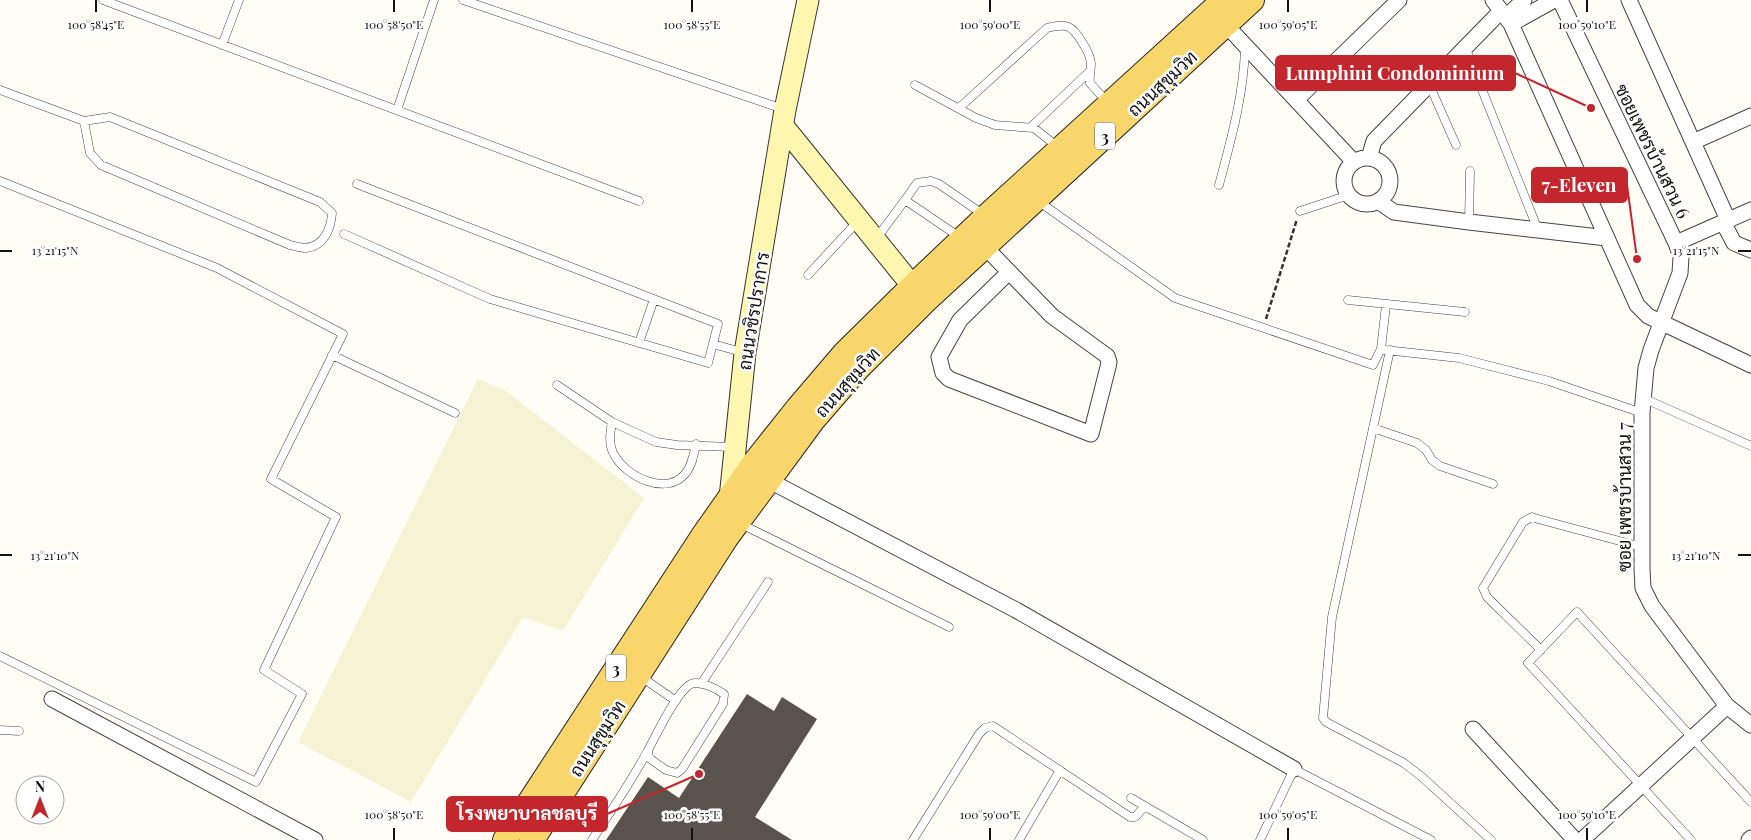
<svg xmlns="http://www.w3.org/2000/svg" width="1751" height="840" font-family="'Playfair Display',Sarabun,serif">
<rect width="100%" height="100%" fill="#fffdf5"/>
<path fill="#f6f3d4" d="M478 379 506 391 644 498 563 631 523 617 411 802 298 742Z"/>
<path fill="#5a524d" d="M747 694 774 711 782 697 817 719 755 817 792 840H606L648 777 679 798Z"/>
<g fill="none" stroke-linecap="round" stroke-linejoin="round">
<defs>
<path id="lane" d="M103 0 639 201
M463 0 783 109
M222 45 239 0
M1465 47 1538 230
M1429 84 1456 145
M915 85 976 118 995 125 1034 128 1059 148
M0 90 84 121
M959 108 1047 28C1066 23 1072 25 1082 42 1086 48 1090 55 1091 63 1091 70 1089 76 1090 83L1107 102
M397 110 434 0
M110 117 320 202 332 213C331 229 324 246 306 248 301 248 295 246 290 245L101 165 90 153 84 121Z
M1031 127 1090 71
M0 181 217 268 343 334 271 479 336 517 264 670 302 694 256 782 0 656
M1219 185C1231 140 1244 94 1245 47
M1038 201 1175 298 1373 365 1381 349 1386 305
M1300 211 1349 195
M1469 222 1470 171
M344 234 490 299 708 363 718 324 357 184
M961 238 905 200 917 183 931 181 939 184 984 215
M876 239 905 200
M808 275 858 221
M1348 300 1465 312
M639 343 654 299
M713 344 745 353
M1385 350 1459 358 1549 381 1642 413
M1390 350 1332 617 1323 718 1326 722 1404 763 1422 777 1491 840
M332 355 455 413
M557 385 612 422 656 442 677 445 733 447
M1643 398 1751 446
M612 422C610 433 608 446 615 456 627 477 666 496 685 474 692 466 694 454 696 444
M1373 428 1417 443 1426 450 1432 460 1440 466 1493 484
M739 523 949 627
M1541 650 1487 597 1483 588 1523 522 1532 517 1538 519 1642 547
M640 676 676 701
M701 684 768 582
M0 730 19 731
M1131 798 1203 840
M592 840C611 811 631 782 647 752 656 736 676 692 691 684 700 680 717 689 724 694L723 704 682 769 677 773 666 770 649 758 648 751
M913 840 979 734 985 728 993 726 1130 817H1135L1145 806
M1019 840 1060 770
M1260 840 1294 769 1431 840
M1691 840 1528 663 1577 612 1751 802"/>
<path id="street" d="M1493 0 1511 24 1637 305 1648 316 1751 365
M1560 0 1676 243 1681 257 1680 273 1651 350 1646 368 1642 413V569L1643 588 1652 606 1727 706 1751 725
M1629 0 1728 220
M1506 17 1524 0
M1225 24 1354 162
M1511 24 1554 0
M1296 100 1399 0
M1693 142 1751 116
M1369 158 1374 141 1501 11
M1344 181a23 23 0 1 1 46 0a23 23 0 1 1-46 0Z
M1378 201 1394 212 1469 222 1607 238
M1723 222 1734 243 1751 250
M1676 243 1751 210
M985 247 1052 316 1107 356 1109 362 1108 367 1091 434 949 379 943 373 939 357 960 320 1009 272
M768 480 1016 610 1294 769
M52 699 315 840
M1473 729 1575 840
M1582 840 1727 706
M1749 840 1751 838"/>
<path id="secondary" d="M783 126 923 299
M730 498 745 353 785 110 808 0"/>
<path id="primary" d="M505 840 703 536 755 462 798 408 845 353 912 287 987 216 1224 0
M532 840 726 538 813 420 859 367 925 301 1252 0"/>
</defs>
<use href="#lane" stroke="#444" stroke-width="9"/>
<use href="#street" stroke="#444" stroke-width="17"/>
<use href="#secondary" stroke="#333" stroke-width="23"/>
<use href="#primary" stroke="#222" stroke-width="26"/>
<path stroke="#333" stroke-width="2.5" stroke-dasharray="5 2.5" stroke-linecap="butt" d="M1266 319 1297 219"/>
<use href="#lane" stroke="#fff" stroke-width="8"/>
<use href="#street" stroke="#fff" stroke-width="15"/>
<use href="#secondary" stroke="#fff6b0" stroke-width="21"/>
<use href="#primary" stroke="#f9d66b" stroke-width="24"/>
</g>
<path fill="none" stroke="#111" stroke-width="2" d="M96 0V12M394 0V12M692 0V12M990 0V12M1288 0V12M1587 0V12M0 251H12M1738 251H1751M0 555H12M1738 555H1751M394 828V840M692 828V840M990 828V840M1288 828V840M1587 828V840"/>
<g text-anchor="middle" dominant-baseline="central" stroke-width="5" stroke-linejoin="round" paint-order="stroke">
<g fill="#fff" stroke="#585858" stroke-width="1">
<rect x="1095" y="122.5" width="20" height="27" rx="4"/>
<rect x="606" y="654.5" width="20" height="27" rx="4"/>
</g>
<g font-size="16" font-weight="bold" fill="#111">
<text x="1105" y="136">3</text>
<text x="616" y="668">3</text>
</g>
<g font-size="18" fill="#111" stroke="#fff">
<text transform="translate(1162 83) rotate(-43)">ถนนสุขุมวิท</text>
<text transform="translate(1653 151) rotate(64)">ซอยเพชรบ้านสวน 6</text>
<text transform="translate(753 311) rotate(-81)">ถนนวชิรปราการ</text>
<text transform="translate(847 382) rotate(-48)">ถนนสุขุมวิท</text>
<text transform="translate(1624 497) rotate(-90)">ซอย เพชรบ้านสวน 7</text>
<text transform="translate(597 738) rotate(-57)">ถนนสุขุมวิท</text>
</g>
</g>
<g font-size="12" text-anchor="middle" fill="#111" stroke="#fff" stroke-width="5" stroke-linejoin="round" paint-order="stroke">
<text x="96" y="29">100°58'45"E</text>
<text x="394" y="29">100°58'50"E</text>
<text x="692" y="29">100°58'55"E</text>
<text x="990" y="29">100°59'00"E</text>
<text x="1288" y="29">100°59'05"E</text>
<text x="1587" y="29">100°59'10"E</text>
<text x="55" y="255">13°21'15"N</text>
<text x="1696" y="255">13°21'15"N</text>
<text x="55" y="560">13°21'10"N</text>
<text x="1696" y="560">13°21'10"N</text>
<text x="394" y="819">100°58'50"E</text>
<text x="692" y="819">100°58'55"E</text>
<text x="990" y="819">100°59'00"E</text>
<text x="1288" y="819">100°59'05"E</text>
<text x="1587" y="819">100°59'10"E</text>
</g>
<path fill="none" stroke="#c4262e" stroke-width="2" d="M1591 108L1515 73M1637 259L1627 185M699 774L607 814"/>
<g fill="#c4262e" stroke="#fff" stroke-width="2">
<circle cx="1591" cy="108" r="5"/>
<circle cx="1637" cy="259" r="5"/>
<circle cx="699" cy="774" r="5"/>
</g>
<g fill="#c4262e" stroke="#c4262e" stroke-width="2">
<rect x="1276" y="56" width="239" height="34" rx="5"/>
<rect x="1532" y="168" width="95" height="34" rx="5"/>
<rect x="447" y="797" width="160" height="34" rx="5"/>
</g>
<g font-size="19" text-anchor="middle" font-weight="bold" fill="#fff">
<text x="1395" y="80">Lumphini Condominium</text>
<text x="1579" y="192">7-Eleven</text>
<text x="527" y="820">โรงพยาบาลชลบุรี</text>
</g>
<g transform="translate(40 800)"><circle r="24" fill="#ffffff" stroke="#a0a0a0"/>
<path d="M0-4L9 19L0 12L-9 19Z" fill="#c4262e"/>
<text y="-8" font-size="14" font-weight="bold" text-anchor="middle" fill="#111111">N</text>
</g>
</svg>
